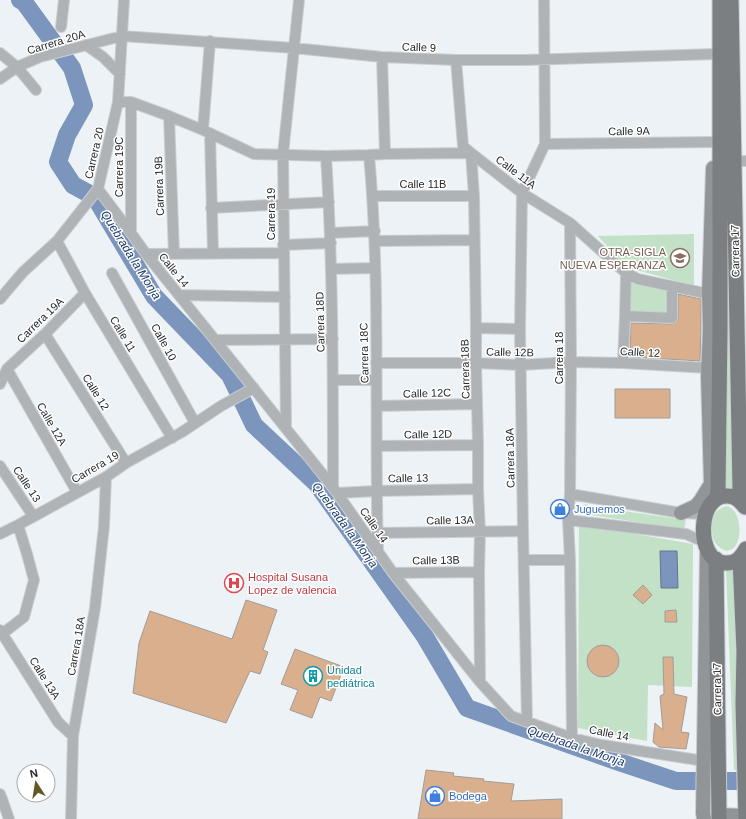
<svg xmlns="http://www.w3.org/2000/svg" width="746" height="819" font-family="Helvetica,sans-serif">
<rect width="100%" height="100%" fill="#ecf2f6"/>
<path fill="#c3e1c6" d="M729 0 737 491 722 490Z
M694 234V286L626 267 598 236Z
M630 281 668 291 669 314 629 312Z
M586 504 589 506 686 520 684 529 584 514 581 511V508L582 506Z
M726 506C746 509 743 560 722 549 717 546 714 542 713 537 711 529 712 516 718 510 720 508 724 507 726 506Z
M579 524 693 544 692 687 648 685 647 741 578 728Z
M726 569H733L739 770H734Z"/>
<path fill="#7c95bd" stroke="#627591" d="M660 551H677L678 588H661Z"/>
<g fill="none" stroke-linecap="round" stroke-linejoin="round">
<path stroke="#7c95bd" stroke-width="18" d="M20 0 24 2 72 68 84 105 67 135 58 162 73 185 95 197 154 296 230 375 254 425 317 484 424 635 467 708 616 761 676 781H746"/>
</g>
<path fill="#d9af8e" stroke="#a29c98" d="M678 294 701 299V328L700 361 630 357 631 323 672 324 675 323 677 322 678 318Z
M615 389H670V418H615Z
M643 585 652 595 643 604 633 595Z
M246 600 277 610 263 650 268 652 260 674 250 671 226 723 133 693 139 643 150 611 232 639Z
M676 610 677 622H665V611Z
M587 661a16 16 0 1 1 32 0a16 16 0 1 1-32 0Z
M295 649 344 667 331 701 320 697 312 718 290 710 298 690 281 684Z
M663 657H673L674 694 687 697 681 732 689 733 686 749 659 747 653 742 655 723 663 730 660 696 664 694Z
M426 770 454 773 453 776 484 779 483 781 514 784 511 801 562 799V819H418Z"/>
<g fill="none" stroke-linecap="round" stroke-linejoin="round">
<defs>
<path id="street" d="M61 27 64 0
M86 45 103 57 120 74
M0 53 17 67 36 90
M382 57 385 154
M456 60 463 146 471 153 474 196 476 328V363L478 445V489L480 532 479 572 480 682
M0 79 17 67 40 57 122 36 294 48 382 57 456 60H525L716 54
M118 102H131L169 116 203 130 254 154 326 156 369 155 385 154 471 153 522 193 570 223 626 273 638 279 709 294
M131 102V233
M169 116 174 254
M203 130 210 41
M210 133 213 254
M545 144 714 142
M369 155C381 287 374 420 378 552
M326 156C333 267 333 377 333 488
M739 161H746
M98 189 131 233 146 254 324 476 337 493 393 573 480 682 511 716 572 738 602 745 704 761
M373 196H474
M211 208 329 202
M570 223 571 362 570 494 568 520 570 560 572 738
M330 233 375 231
M57 241 85 293 172 438
M375 241 474 240
M283 245 331 243
M146 254 284 253
M331 269 375 268
M112 273 195 423
M179 295 285 297
M0 299 23 272 57 241 98 189 118 102 124 0
M625 316 672 318V287
M476 328 520 329
M45 334 126 463
M215 340 333 339
M376 363H476L521 365 571 362 623 363 708 368
M623 363 625 316 626 273
M7 369 77 492
M333 380H376
M0 384 7 369 45 334 85 293
M377 406 477 404
M286 428 283 154 299 0
M377 446 478 445
M0 466 33 516
M337 493 376 491 478 489
M570 494 681 513 705 514
M568 520 686 534 704 542
M377 533 523 531
M0 534 18 525 106 477 126 463 182 432 221 406 254 388
M524 560H570
M393 573 479 572
M0 630 58 722 73 736
M2 634 24 617 34 580 27 554 18 525
M527 722 523 531 520 329 522 193 545 144 544 0
M0 794 2 799 9 819
M71 819 73 736 95 608 104 526 106 477"/>
<path id="secondary" d="M708 508 711 485 708 376 710 328 709 294 713 168
M681 513 696 506 701 500 709 487
M719 815 746 816
M704 819 703 813 707 549"/>
<path id="primary" d="M731 0 740 489 741 502
M717 498 718 490 720 330V0
M745 507C740 501 736 496 728 496 697 493 695 560 724 563 736 564 741 558 746 549
M716 559 719 819
M740 559 744 651 743 704 746 819"/>
</defs>
<use href="#street" stroke="#c9ced1" stroke-width="12"/>
<use href="#secondary" stroke="#c9ced1" stroke-width="16"/>
<use href="#primary" stroke="#c9ced1" stroke-width="17"/>
<use href="#street" stroke="#b0b3b5" stroke-width="10"/>
<use href="#secondary" stroke="#919597" stroke-width="14"/>
<use href="#primary" stroke="#7b7f82" stroke-width="15"/>
</g>
<defs>
<symbol id="school-ring" viewBox="-11 -11 22 22"><circle r="9.5" fill="#fff" stroke="#8d6e63" stroke-width="1.5"/><path d="M0-5L7-2L0 1L-7-2ZM-4 1L0 2.5L4 1V4Q0 6-4 4Z" fill="#8d6e63"/></symbol>
<symbol id="shop-ring" viewBox="-11 -11 22 22"><circle r="9.5" fill="#fff" stroke="#3f7fe0" stroke-width="1.5"/><path d="M-5-2.5h2.3a2.7 3.5 0 0 1 5.4 0H5L5.5 6h-11ZM-1.5-2.5h3a1.5 2.3 0 0 0-3 0Z" fill="#3f7fe0"/></symbol>
<symbol id="hospital-ring" viewBox="-11 -11 22 22"><circle r="9.5" fill="#fff" stroke="#e0444e" stroke-width="1.5"/><path d="M-5-5h3v3.5h4V-5h3V5h-3V1.5h-4V5h-3Z" fill="#e0444e"/></symbol>
<symbol id="building-ring" viewBox="-11 -11 22 22"><circle r="9.5" fill="#fff" stroke="#0f9aa8" stroke-width="1.5"/><path d="M-4-6H4V6H1V3H-1V6H-4ZM-2.5-4.3h1.7v1.8h-1.7ZM.8-4.3h1.7v1.8H.8ZM-2.5-1h1.7V.8h-1.7ZM.8-1h1.7V.8H.8Z" fill="#0f9aa8"/></symbol>
</defs>
<g fill-rule="evenodd">
<use href="#school-ring" x="669" y="247" width="22" height="22"/>
<use href="#shop-ring" x="549" y="498" width="22" height="22"/>
<use href="#hospital-ring" x="223" y="572" width="22" height="22"/>
<use href="#building-ring" x="302" y="665" width="22" height="22"/>
<use href="#shop-ring" x="424" y="785" width="22" height="22"/>
</g>
<g text-anchor="middle" dominant-baseline="central" stroke-width="3" stroke-linejoin="round" paint-order="stroke">
<g font-size="11" fill="#27292b" stroke="#fff">
<text transform="translate(56 42) rotate(-17)">Carrera 20A</text>
<text transform="translate(419 47) rotate(2)">Calle 9</text>
<text transform="translate(629 131) rotate(-1)">Calle 9A</text>
<text transform="translate(94 153) rotate(-77)">Carrera 20</text>
<text transform="translate(119 167) rotate(-90)">Carrera 19C</text>
<text transform="translate(516 172) rotate(37)">Calle 11A</text>
<text x="423" y="184">Calle 11B</text>
<text transform="translate(159 186) rotate(-92)">Carrera 19B</text>
<text transform="translate(271 214) rotate(-90)">Carrera 19</text>
<text transform="translate(735 251) rotate(-91)">Carrera 17</text>
<text transform="translate(174 270) rotate(51)">Calle 14</text>
<text transform="translate(40 320) rotate(-44)">Carrera 19A</text>
<text transform="translate(320 322) rotate(-91)">Carrera 18D</text>
<text transform="translate(123 334) rotate(59)">Calle 11</text>
<text transform="translate(164 342) rotate(61)">Calle 10</text>
<text transform="translate(510 352) rotate(1)">Calle 12B</text>
<text transform="translate(640 352) rotate(3)">Calle 12</text>
<text transform="translate(364 353) rotate(-91)">Carrera 18C</text>
<text transform="translate(559 358) rotate(-90)">Carrera 18</text>
<text transform="translate(465 369) rotate(-91)">Carrera 18B</text>
<text transform="translate(96 392) rotate(58)">Calle 12</text>
<text transform="translate(427 393) rotate(-2)">Calle 12C</text>
<text transform="translate(52 424) rotate(60)">Calle 12A</text>
<text transform="translate(428 434) rotate(-1)">Calle 12D</text>
<text transform="translate(510 458) rotate(-91)">Carrera 18A</text>
<text transform="translate(95 467) rotate(-30)">Carrera 19</text>
<text transform="translate(408 478) rotate(-1)">Calle 13</text>
<text transform="translate(27 484) rotate(56)">Calle 13</text>
<text transform="translate(450 520) rotate(-1)">Calle 13A</text>
<text transform="translate(374 525) rotate(55)">Calle 14</text>
<text transform="translate(436 560) rotate(-1)">Calle 13B</text>
<text transform="translate(76 646) rotate(-80)">Carrera 18A</text>
<text transform="translate(45 678) rotate(58)">Calle 13A</text>
<text transform="translate(717 689) rotate(-91)">Carrera 17</text>
<text transform="translate(609 733) rotate(11)">Calle 14</text>
</g>
<g font-size="11" fill="#785e54" stroke="#fff" text-anchor="end">
<text x="666" y="252">OTRA-SIGLA<tspan x="666" dy="13">NUEVA ESPERANZA</tspan></text>
</g>
<g font-size="11" fill="#366cbe" stroke="#fff" text-anchor="start">
<text x="574" y="509">Juguemos</text>
<text x="449" y="796">Bodega</text>
</g>
<g font-size="11" fill="#be3a42" stroke="#fff" text-anchor="start">
<text x="248" y="577">Hospital Susana<tspan x="248" dy="13">Lopez de valencia</tspan></text>
</g>
<g font-size="11" fill="#0d838f" stroke="#fff" text-anchor="start">
<text x="327" y="670">Unidad<tspan x="327" dy="13">pediátrica</tspan></text>
</g>
<g font-size="12" font-style="italic" fill="#18376a" stroke="#fff">
<text transform="translate(131 255) rotate(58)">Quebrada la Monja</text>
<text transform="translate(345 525) rotate(54)">Quebrada la Monja</text>
<text transform="translate(576 746) rotate(19)">Quebrada la Monja</text>
</g>
</g>
<g transform="translate(36 783) rotate(348)"><circle r="19" fill="#ffffff" stroke="#a9a9aa"/>
<path d="M0-3L7 15L0 10L-7 15Z" fill="#615926"/>
<text y="-6" font-size="11" font-weight="bold" text-anchor="middle" fill="#27292b">N</text>
</g>
</svg>
